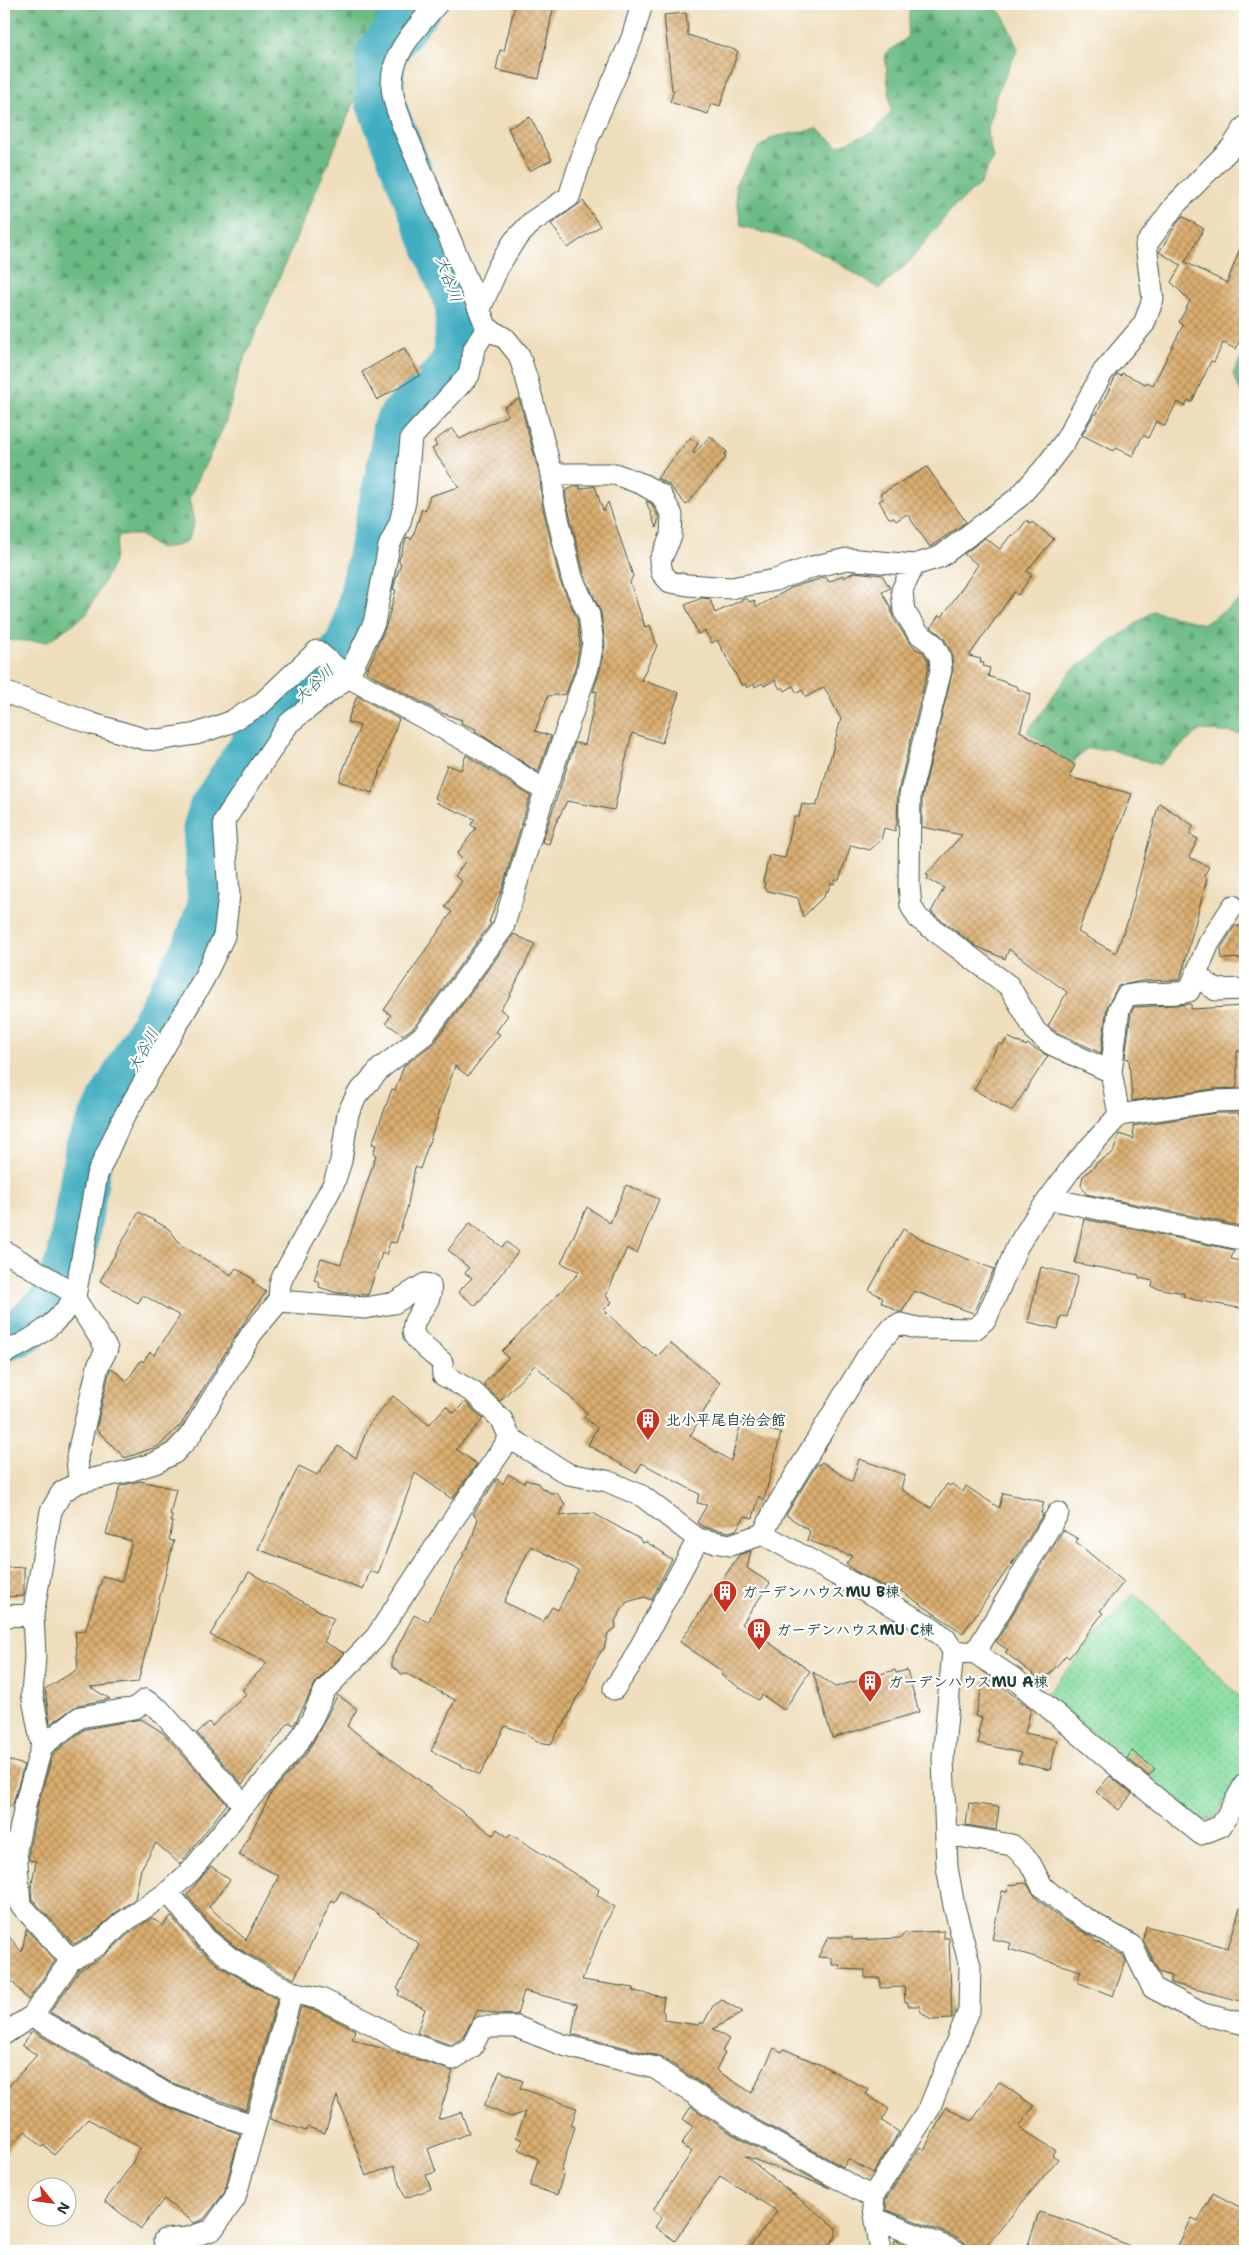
<svg xmlns="http://www.w3.org/2000/svg" width="1249" height="2255" font-family="'Shantell Sans','Klee One',sans-serif">
<defs>
<pattern id="forest-firs" width="22" height="20" patternUnits="userSpaceOnUse" patternTransform="scale(1.25)"><rect width="22" height="20" fill="#6cbb85"/><path d="M5 1l3.5 6h-7zM16 11l3.5 6h-7z" fill="#58996e"/></pattern>
<pattern id="park-dots" width="8" height="8" patternUnits="userSpaceOnUse" patternTransform="scale(1.25)"><rect width="8" height="8" fill="#85db9e"/><path d="M2 2h.1M6 6h.1" fill="none" stroke="#6cb382" stroke-width="1.8" stroke-linecap="round"/></pattern>
<pattern id="building-cross-hatch" width="8" height="8" patternUnits="userSpaceOnUse" patternTransform="scale(1.25)"><rect width="8" height="8" fill="#dbae70"/><path d="M0 0l8 8M0 8l8-8" fill="none" stroke="#b18f5d"/></pattern>
</defs>
<rect width="100%" height="100%" fill="#fff"/>
<filter id="ink" filterUnits="userSpaceOnUse"><feTurbulence type="fractalNoise" baseFrequency=".02" numOctaves="2"/><feDisplacementMap in="SourceGraphic" scale="10" xChannelSelector="R" yChannelSelector="G"/><feConvolveMatrix kernelMatrix="1 2 1 2 8 2 1 2 1" color-interpolation-filters="sRGB"/></filter>
<filter id="wash" filterUnits="userSpaceOnUse"><feTurbulence type="fractalNoise" baseFrequency=".0096" numOctaves="4" result="noise"/><feDisplacementMap in="SourceGraphic" scale="20" xChannelSelector="R" yChannelSelector="G"/><feGaussianBlur stdDeviation="1.12" result="paint"/><feColorMatrix in="noise" values="0 0 0 0 0 0 0 0 0 0 0 0 0 0 0 0 0 1.4 0 .05"/><feComposite in="paint" operator="in"/></filter>
<g filter="url(#wash)">
<rect width="100%" height="100%" fill="#efdebc"/>
<path fill="url(#forest-firs)" stroke="#467c5c" d="M4 4H407L387 25 239 372 225 424 189 498 194 522 188 540 176 546 158 548 140 535H119L113 564 86 615 47 642 4 640Z
M910 4H992L1003 15 1018 49 996 95 987 133 993 157 980 184 951 210 908 263 879 289 825 255 787 239 741 226 735 185 758 148 773 137 817 129 838 146 874 132 891 112 885 54 907 38Z
M1245 349V402L1233 374Z
M1245 584V734L1200 730 1159 765 1109 749H1086L1072 764 1027 732 1071 671 1153 611 1204 624 1241 600Z"/>
<path fill="url(#park-dots)" stroke="#528c69" d="M1134 1593 1245 1702V1766L1216 1817 1201 1821 1046 1695Z"/>
<g fill="none" stroke-linecap="round" stroke-linejoin="round">
<path stroke="#41adc0" stroke-width="49" d="M4 1338 23 1330 53 1303 71 1260 89 1150 106 1113 196 950 212 906 207 829 213 809 260 737 282 712 323 678 347 649 357 626 395 449 396 429 402 419 448 374 458 357 460 305 380 102V54L419 4"/>
</g>
<g id="blocks">
<path fill="url(#building-cross-hatch)" fill-rule="evenodd" d="M515 4H554L539 79 496 70 500 50 504 51Z
M686 13 688 35 738 51 720 106 711 103 708 114 670 102 674 90H672L664 15Z
M530 117 552 160 529 171 508 128Z
M583 201 600 226 568 248 551 224Z
M1182 216 1204 229 1185 262 1227 283 1243 240 1245 241V330L1236 349 1223 343 1214 362 1211 361 1192 402 1188 400 1185 406 1177 402 1165 426 1156 421 1148 438 1143 435 1133 456 1116 448 1114 451 1082 435 1094 414 1096 415 1117 374 1121 376 1122 373 1146 384 1147 382 1153 385 1183 325 1179 322 1190 301 1171 282 1181 265 1159 252Z
M404 348 420 375 377 400 362 372Z
M519 399 540 476 542 504 560 581 577 619 580 643 576 665 566 694 548 696 535 731 551 736 538 772 475 731 476 729 461 723 462 720 442 713 366 672 386 626 396 590 393 589 395 581 401 563 399 562V560L407 537 412 539 422 509 425 511 430 496 459 487 432 449 437 446 434 441 452 428 460 439 508 415 504 407Z
M710 436 727 452 724 455 726 457 686 505 668 484 657 478 690 438 698 443 693 452 694 454Z
M927 467 966 522 930 547 907 514 896 521 894 518H889L879 501 883 499 880 494Z
M576 486H580V489L595 486 603 511 608 502 633 576 630 582 645 627 650 625 657 646 641 680 679 693 662 743 632 733 614 810 567 801 555 825 549 844 542 842 575 743 585 745 597 691 593 692 600 670 605 645 601 613 584 574 566 499V490Z
M646 501 652 504 659 518 656 528Z
M1027 520 1031 524 1032 522 1054 539 1027 571 1032 575 1018 595 1014 592 969 656 981 659 980 662 984 663 983 666 990 668 988 676 1018 687 1017 689 1031 694 1020 731 1075 765 1069 777 1132 794 1078 932 1116 953 1128 920 1159 803 1194 826 1189 834 1198 839 1189 857 1209 867 1204 876 1207 879 1180 980 1141 981 1118 986 1107 1007 1101 1053 1058 1033 1048 1026 1067 992 1009 949 1005 959 976 946 931 912 944 888 927 879 929 876 926 875 962 835 922 827V797L953 669 951 651 944 638 931 627 939 615 942 617 978 565 964 554 985 538 1000 549 1011 535 1014 536Z
M854 572 882 575 890 588 882 592 891 608 893 618 908 640 916 649 923 652 928 661V669L898 792 897 822 895 831 884 828 881 840 870 850 851 845 839 880H835L834 884 831 883 828 891H826L824 896 803 917 798 898 768 891 764 888 765 883 763 882 769 855 785 858 794 817H799L802 804 816 806 818 800H819L841 719 824 687 806 697 802 690 797 693 793 686 785 691 783 687 780 689 775 680 764 686 762 683 755 687 754 684 747 688 745 684 742 686 717 640 712 643 705 631 698 634 685 605 702 598 710 599 715 613 746 598 750 602 754 600 757 607 793 587 826 577 829 582 843 575 844 578Z
M357 696 399 719 372 793 339 781 360 726 347 722Z
M466 755 530 796 503 886 489 922 491 923 415 1026 403 1035 386 1023 391 1015 384 1010 452 912 445 907 462 881 455 876 465 862 457 854 476 828 471 825 475 819 437 803 439 800 435 798 447 765 461 770Z
M1235 926H1245V958L1222 959 1221 948Z
M514 934 535 944 508 999 500 1009 508 1015 496 1032 500 1034 468 1076 455 1066 420 1169 415 1167 407 1209 396 1243 390 1242 386 1255 382 1253 368 1295 337 1293 319 1287 320 1282 314 1280 321 1258 341 1264 376 1155 373 1154 376 1145 372 1144 392 1089 395 1090 404 1066 434 1043Z
M1191 1004V1009L1245 1006V1051H1237V1088L1214 1089 1132 1101 1129 1059 1125 1058 1131 1013 1134 1007Z
M1008 1037 1026 1046 1027 1044 1048 1056 1012 1111 974 1090 999 1043 1003 1045Z
M1217 1113H1239V1116H1245V1210L1241 1226 1086 1194 1081 1185 1083 1176 1094 1167 1096 1163 1113 1153 1119 1134 1134 1139 1133 1126Z
M626 1185 659 1199 637 1253 627 1248 606 1296 612 1302 604 1310 643 1348 645 1347 657 1357 670 1343 720 1383 690 1436 731 1461 741 1423 781 1433 764 1500 759 1496 753 1518 745 1516 736 1530 729 1532 703 1527 697 1522 707 1505 697 1503 699 1494 642 1463 636 1473 588 1445 597 1428 584 1417 587 1413 535 1365 500 1401 483 1384 508 1358 502 1351 580 1272 561 1263 587 1207 610 1223Z
M139 1212 169 1229 181 1245 231 1275 236 1268 254 1280 252 1282 266 1292 241 1327 179 1428 178 1427 159 1446 125 1458 96 1429 110 1370 111 1368 127 1381 141 1360 143 1362 150 1352 154 1355 180 1316 143 1295 138 1303 100 1281Z
M1084 1219 1234 1250 1231 1259 1245 1262V1309L1195 1300 1183 1296 1184 1293 1152 1287 1153 1281 1139 1278V1275L1075 1263Z
M470 1223 502 1247 507 1242 518 1252 476 1306 458 1292 472 1278 465 1273 469 1268 448 1250Z
M903 1229 936 1247 994 1269 973 1313 914 1291 902 1312H899L881 1302 883 1298 869 1290Z
M1041 1267 1078 1276 1067 1317 1061 1316 1058 1329 1028 1322Z
M393 1396 429 1425 446 1406 454 1413 465 1402 483 1419 456 1449 477 1464 452 1499 415 1473 378 1574 370 1571 363 1590 258 1549 299 1466 317 1475 338 1446 356 1458 369 1424Z
M859 1459 905 1475 901 1489 931 1508 947 1484 950 1486 952 1484 963 1492 966 1486 999 1508 1003 1493 1044 1502 1041 1513 1043 1514 1012 1565 1014 1560 963 1633 898 1589 896 1593 855 1571 846 1564 852 1556 807 1540 810 1531 786 1515 817 1464 819 1465 822 1462 852 1482Z
M508 1474 524 1483 525 1480 538 1483 540 1487 551 1493H557L565 1504 559 1516 593 1513 640 1539 642 1543 646 1542 664 1553 663 1555 672 1559 651 1600 645 1597 627 1602 621 1611 615 1621 616 1628 608 1633 604 1649 601 1651 591 1670 585 1686 577 1697 563 1727 559 1729 551 1744 537 1742 523 1732 505 1726 480 1775 431 1751 455 1700 407 1674H401L398 1670 392 1667V1658L414 1615 428 1622 463 1556V1552L467 1548 472 1538 478 1518 473 1514 497 1479 503 1484ZM531 1546 578 1570 558 1610 552 1607 543 1622 504 1602Z
M140 1481 176 1489 170 1515H172L171 1522H173L169 1540 174 1541 138 1682 90 1687 110 1699 78 1705 50 1724 45 1689 78 1669 75 1632 85 1631 103 1576 122 1581 132 1541 106 1534 120 1486Z
M1063 1530 1078 1539 1076 1542 1124 1582 1100 1611 1103 1613 1069 1658 1066 1655 1043 1682 1005 1652 1008 1650 996 1642Z
M751 1551 747 1568 770 1583 742 1624 810 1671 784 1710 762 1695 758 1700 721 1675 723 1672 680 1642 739 1555Z
M24 1567V1596L4 1597V1568Z
M249 1572 334 1619 326 1633 328 1634 324 1642 344 1653 316 1682 294 1725 289 1722 242 1784 197 1733 209 1722 212 1726 247 1694 242 1690 267 1663 210 1635Z
M895 1670 896 1673 907 1670 919 1712 832 1738 813 1672 835 1687Z
M984 1680 999 1684 1031 1709 1025 1733 1057 1740 1050 1770 1018 1763 1021 1753 978 1743 980 1734 978 1733 982 1718 975 1716Z
M338 1695 357 1709 347 1726 493 1835 497 1829 508 1837 510 1834 599 1889 597 1895 615 1907 604 1925 582 1980 634 1988 633 1991 664 1997 662 2011 664 2012V2020L698 2025 700 2022 703 2024 713 2006 722 2000 743 2012 713 2029 729 2039 722 2051 725 2053 716 2070 752 2093 774 2048 782 2052 784 2049 823 2066 869 2090 866 2094 889 2109 882 2121 899 2132 873 2173 848 2159 843 2167 744 2112 662 2057 572 2034 577 2004 524 1991 517 2015 496 2014 478 2010 462 2038 451 2045 417 2033 425 2009 398 1995 400 1990 397 1989 419 1944 374 1911 341 1891 335 1902 332 1900 294 1979 237 1948 215 1930 187 1895 211 1866 230 1880 209 1907 246 1940 279 1876 239 1855 272 1792 307 1753Z
M141 1719 162 1732 227 1804 180 1864 156 1843 141 1869 135 1899 114 1914 91 1935 74 1944 32 1899 31 1889 36 1861 29 1860V1851L38 1804 52 1757 55 1752 85 1729Z
M1132 1751 1155 1769 1149 1776 1127 1758Z
M4 1759 24 1765 12 1807 4 1804Z
M1110 1776 1132 1794 1119 1810 1096 1792Z
M969 1803 999 1807 996 1830 966 1825Z
M1024 1883 1027 1884 1037 1899 1061 1919 1092 1937 1095 1941 1122 1955 1126 1961 1113 1996 1077 1982 1081 1971 1009 1949 1011 1943 992 1939 1002 1891 1007 1892 1009 1885Z
M1240 1908 1245 1909V2002L1171 1983V1976L1159 1972 1143 1940 1146 1926 1228 1948Z
M171 1916 196 1947 222 1968 277 1999 246 2110 170 2082 50 2012 80 1970 104 1956 130 1933 152 1918 163 1926Z
M26 1929 55 1961 28 2000 4 1972V1931L22 1952Z
M944 1931V1938H949L952 2019 931 2020 920 2011V2006H908V2002H905L904 1987 880 1988V1978H865V1970L839 1969 840 1965H832V1958L818 1957 828 1937H852V1940L901 1938 904 1933Z
M301 2007 317 2011 355 2030 352 2039 453 2071 438 2119 461 2112 469 2133 428 2149 436 2172 426 2175 431 2189 405 2198 394 2166 366 2176 337 2096 325 2133 307 2127 306 2131 270 2119Z
M32 2031 159 2104 240 2134 224 2193 204 2219 194 2223 164 2199 141 2229 105 2201 130 2167 140 2148 88 2119 54 2155 44 2145 42 2147 25 2131 4 2154V2091L37 2055 22 2045Z
M500 2071 523 2081 520 2088 577 2108 571 2125 575 2127 561 2171 564 2172 557 2195 530 2186 538 2159 519 2149 523 2140 516 2137 526 2112 511 2117 484 2106Z
M999 2082 1034 2106 1019 2127 1055 2150 1052 2155 1058 2159 984 2249 980 2245 974 2251H968L966 2244 961 2239 887 2210 885 2200 920 2147 924 2150 946 2107 972 2121Z
M691 2107 732 2134 830 2188 745 2156 836 2228V2236L824 2251H747L777 2211 720 2176 675 2241 655 2227 662 2217 653 2210 692 2152 681 2145 693 2126 683 2119Z
M1213 2193 1245 2210V2251H1175L1192 2218 1198 2221Z
M1039 2212 1079 2224 1141 2251H1026Z
M895 2240 923 2251H893Z"/>
</g>
</g>
<g filter="url(#ink)">
<use href="#blocks" fill-opacity="0" stroke="#3e5548" stroke-width="1"/>
<g fill="none" stroke-linecap="round" stroke-linejoin="round">
<defs>
<path id="street" d="M480 309 498 267 514 241 533 221 569 197 587 141 632 38 642 4
M552 474H615L642 484 661 495 672 515 671 536 660 561 662 573 670 582 688 585 731 588 775 580 812 567 847 559 914 565 940 557 1019 497 1043 470 1065 441 1103 372 1144 324 1153 299 1146 245 1175 205 1232 147 1245 127
M914 565 902 590 904 611 918 633 933 644 940 657 941 670 910 795 909 885 911 906 918 918 1009 986 1036 1032 1051 1044 1111 1072
M4 692 93 724 144 739 158 740 196 734 228 723 260 705 317 651 348 677 481 749 545 791
M1196 975 1216 990 1245 989
M1119 1115 1216 1101 1245 1100
M1051 1199 1245 1240
M4 1251 70 1291 107 1349 98 1366 77 1457 79 1482
M279 1301 365 1308 394 1303 425 1284 430 1285C435 1303 408 1317 414 1335 417 1342 435 1356 442 1362L443 1375 473 1392 502 1420 510 1438 568 1474 607 1481 642 1496 698 1539 730 1545 763 1534 774 1511 867 1357 893 1327 901 1324 917 1328 975 1329 986 1319 1017 1247 1035 1218 1073 1166 1119 1115 1111 1072 1119 1009 1126 996C1148 990 1166 997 1189 991L1209 943 1233 906
M4 1353C33 1340 58 1324 75 1297L97 1175 121 1122 203 980 224 936 229 895 224 821 289 723 348 677 374 623 389 546 400 522 405 502 411 438 469 375 474 349 487 328
M763 1534 931 1627 945 1638 953 1651 943 1758 947 1867 954 1906 970 1966 969 2011 929 2109 872 2197
M4 1616 33 1615
M953 1651 975 1653 1016 1680 1123 1771 1201 1834 1221 1826 1245 1784
M975 1653 1058 1513
M614 1689 631 1664 698 1539
M42 1746 80 1717 135 1708 145 1700 159 1709 244 1805
M946 1834 1012 1845 1029 1861 1042 1886 1069 1909 1132 1946 1153 1988 1203 2014 1245 2024
M168 1892 191 1871 244 1805 296 1746 311 1721 325 1690 376 1637 455 1517 510 1438
M71 1960 20 1904 16 1850 26 1801 42 1746 32 1694 35 1657 33 1615 51 1511 62 1492 79 1482 129 1471 155 1463 174 1453 190 1436 252 1333 279 1301 280 1284 283 1276 334 1183 341 1161 348 1113 357 1095 381 1068 424 1035 503 928 545 791 588 668 593 643 589 615 572 578 554 501 552 474 527 380 519 355 506 339 487 328 402 124C399 114 394 104 393 94 386 58 415 29 437 4
M32 2016 165 2093 227 2117 254 2125
M4 2034 32 2016 71 1960 98 1945 122 1923 168 1892 206 1939 230 1958 266 1979 292 1992 321 1999 374 2025 397 2039 453 2059 472 2047 482 2027H517L563 2045 655 2068 738 2123 872 2197 881 2251
M876 2219 956 2251
M164 2240 187 2238 212 2230 235 2198 292 1992"/>
</defs>
<use href="#street" stroke="#3e5548" stroke-width="23"/>
<use href="#street" stroke="#fff" stroke-width="21"/>
</g>
</g>
<defs>
<symbol id="building-pin" viewBox="-11 -11 22 30"><path d="M0 17L-7.5 6A9.5 9.5 0 1 1 7.5 6Z" fill="#c8321e" stroke="#fff"/><path d="M-4-6H4V6H1V3H-1V6H-4ZM-2.5-4.3h1.7v1.8h-1.7ZM.8-4.3h1.7v1.8H.8ZM-2.5-1h1.7V.8h-1.7ZM.8-1h1.7V.8H.8Z" fill="#fff"/></symbol>
</defs>
<g fill-rule="evenodd">
<use href="#building-pin" x="634" y="1406" width="28" height="38"/>
<use href="#building-pin" x="711" y="1578" width="28" height="38"/>
<use href="#building-pin" x="745" y="1616" width="28" height="38"/>
<use href="#building-pin" x="856" y="1668" width="28" height="38"/>
</g>
<g text-anchor="middle" dominant-baseline="central" stroke-width="4.5" stroke-linejoin="round" paint-order="stroke">
<g font-size="15" font-weight="bold" fill="#1f3d34" stroke="#fff" text-anchor="start">
<text x="666" y="1420">北小平尾自治会館</text>
<text x="742" y="1592">ガーデンハウスMU B棟</text>
<text x="776" y="1630">ガーデンハウスMU C棟</text>
<text x="888" y="1682">ガーデンハウスMU A棟</text>
</g>
<g font-size="16" font-style="italic" fill="#2b6465" stroke="#fff">
<text transform="translate(449 279) rotate(70)">大谷川</text>
<text transform="translate(314 684) rotate(-43)">大谷川</text>
<text transform="translate(143 1050) rotate(-62)">大谷川</text>
</g>
</g>
<rect width="1249" height="2255" fill="none" stroke="#fff" stroke-width="20"/>
<g transform="translate(52 2202) rotate(119)"><circle r="24" fill="#ffffff" stroke="#a5b1ae"/>
<path d="M0-4L9 19L0 12L-9 19Z" fill="#c8321e"/>
<text y="-8" font-size="14" font-weight="bold" text-anchor="middle" fill="#1f3d34">N</text>
</g>
</svg>
